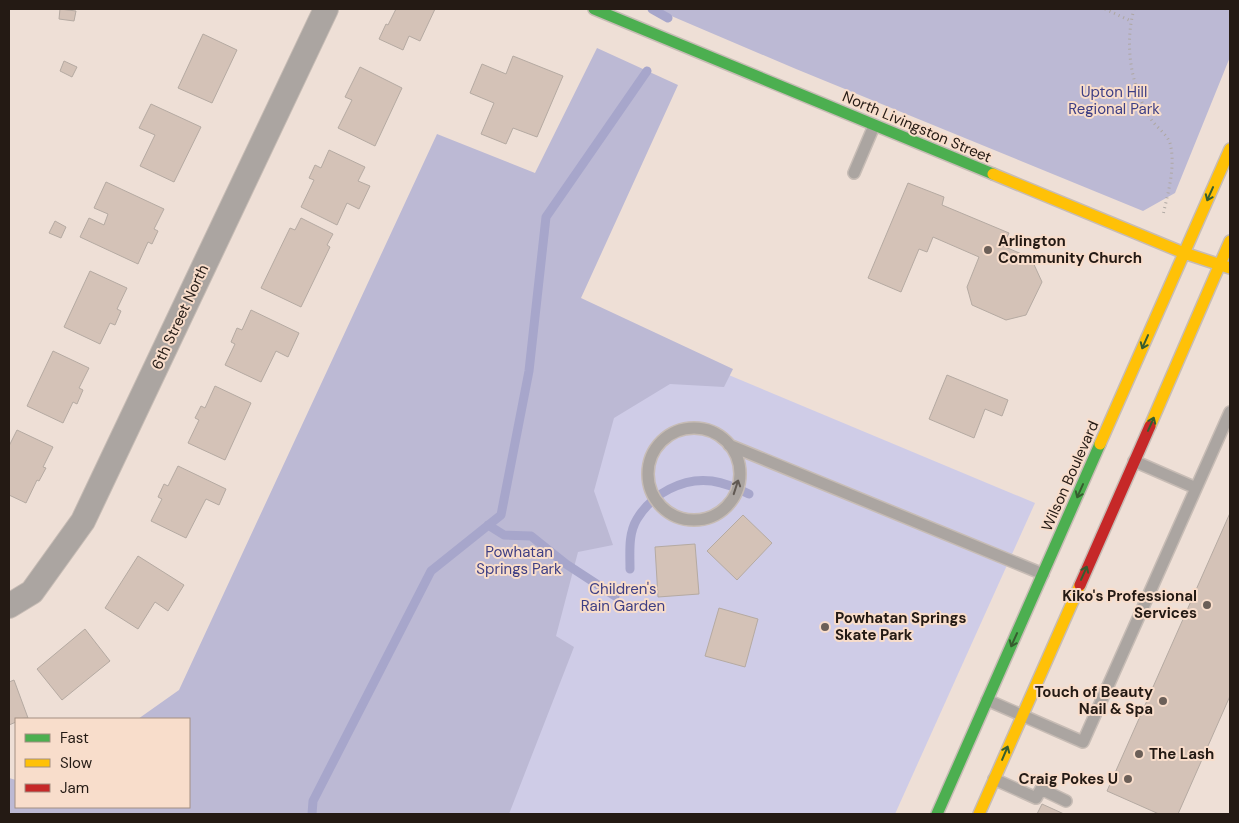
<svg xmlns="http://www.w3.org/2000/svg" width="1239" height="823" font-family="'DM Sans',sans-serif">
<rect width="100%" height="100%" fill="#eedfd6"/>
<path fill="#cfcce7" d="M506 282 1035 503 895 814H440Z"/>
<path fill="#bcb9d4" d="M655 9H1230V57L1175 193 1143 211 796 69Z
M597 48 678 85 581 298 733 369 724 387 670 384 614 418 594 491 613 545 578 552 556 636 574 647 509 814H9V778L16 780V807H189V719H138L179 690 437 134 535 173Z"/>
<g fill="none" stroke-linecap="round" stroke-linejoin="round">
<path stroke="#a7a6cb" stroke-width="9" d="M652 9 668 18
M488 525 504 535 531 536 566 564 615 596
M630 569C630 552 628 534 637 519 652 494 683 477 712 481 725 483 737 488 749 494
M312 814 313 801 431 571 501 515 529 371 546 217 647 71"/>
</g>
<path fill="#d4c2b7" stroke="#b5aaa2" d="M60 9 76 11 74 21 59 19Z
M396 9H435L420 41 409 36 403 50 379 39 386 24 388 25Z
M203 34 237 50 212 103 178 88Z
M513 56 563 76 537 137 513 128 506 144 481 134 494 103 470 93 482 64 506 74Z
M64 61 77 67 72 77 60 71Z
M360 67 402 88 375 146 338 128 352 100 345 97Z
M151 104 201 127 174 182 140 166 155 135 139 128Z
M329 150 365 167 358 181 370 186 359 209 347 203 337 225 301 207 314 180 309 178 315 165 321 168Z
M106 182 164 209 154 229 158 231 152 244 148 242 138 264 80 237 89 218 104 225 108 214 94 208Z
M908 183 944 197 942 205 1009 233 1003 246 1031 258 1042 282 1026 315 1006 320 972 305 967 287 979 257 933 237 927 252 919 249 901 292 868 278Z
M301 218 333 234 327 245 330 247 301 307 261 288 290 228 295 230Z
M55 221 66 227 61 238 49 233Z
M90 271 127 288 117 309 121 311 115 325 110 323 100 344 64 327Z
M251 310 299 333 288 357 276 351 261 382 225 365 235 344 231 342 237 328 242 330Z
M53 351 89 368 79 388 83 390 77 404 73 402 63 423 27 406Z
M947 375 1008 400 1002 416 985 409 974 438 929 419Z
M215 386 251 403 225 460 188 443 199 420 195 418 201 406 205 408Z
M17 430 53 447 43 467 46 468 39 481 37 480 26 503 9 495V446Z
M178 466 226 489 219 505 206 499 186 538 151 521 162 499 158 497 164 484 168 486Z
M1230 513V696L1178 814H1159L1107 791Z
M743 515 772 543 737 580 707 551Z
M695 544 699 594 658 597 655 547Z
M138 556 184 585 168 611 155 602 138 629 105 608Z
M719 608 758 619 745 667 705 656Z
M85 629 110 661 62 700 37 669Z
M14 680 28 718 16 719V722L9 725V682Z
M1042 804 1064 814H1037Z"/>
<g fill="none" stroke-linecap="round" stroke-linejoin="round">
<defs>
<path id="lane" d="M854 173 874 126
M648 474a46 46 0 1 1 92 0a46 46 0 1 1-92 0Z
M729 445 1043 574
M1134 461 1196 488
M987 700 1083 742 1230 412
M994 779 1036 798 1041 789 1066 801"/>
<path id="street" d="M9 606 32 592 83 521 326 9"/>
<path id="fast" d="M594 9 993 174
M937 814 1100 444"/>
<path id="slow" d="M993 174 1184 253 1230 268
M1150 426 1230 241
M1100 444 1230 149
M979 814 1080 585"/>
<path id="jam" d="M1080 585 1150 426"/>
</defs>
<use href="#lane" stroke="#c7bcb5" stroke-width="14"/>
<use href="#street" stroke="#c7bcb5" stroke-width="26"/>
<use href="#fast" stroke="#c7bcb5" stroke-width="14"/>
<use href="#slow" stroke="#c7bcb5" stroke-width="14"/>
<use href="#jam" stroke="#c7bcb5" stroke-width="14"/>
<path stroke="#aea7a2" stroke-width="3" stroke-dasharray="1 4" stroke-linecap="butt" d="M1105 9 1131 21
M1134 9C1124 46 1131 87 1151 119 1156 127 1167 134 1170 143 1176 166 1168 193 1163 215"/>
<use href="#lane" stroke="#aba5a1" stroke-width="11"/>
<use href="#street" stroke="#aba5a1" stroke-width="24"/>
<use href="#fast" stroke="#4caf50" stroke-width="11"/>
<use href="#slow" stroke="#ffc107" stroke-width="11"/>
<use href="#jam" stroke="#c62828" stroke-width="11"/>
</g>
<defs><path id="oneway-shaft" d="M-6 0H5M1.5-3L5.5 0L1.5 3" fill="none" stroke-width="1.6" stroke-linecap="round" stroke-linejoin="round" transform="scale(1.25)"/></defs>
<g stroke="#365d2f">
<use href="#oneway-shaft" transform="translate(1210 194) rotate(114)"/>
<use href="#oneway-shaft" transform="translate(1145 342) rotate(114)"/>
<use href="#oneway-shaft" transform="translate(1151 424) rotate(-66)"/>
<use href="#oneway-shaft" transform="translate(1080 491) rotate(114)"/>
<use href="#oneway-shaft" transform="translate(1084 573) rotate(-66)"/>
<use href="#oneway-shaft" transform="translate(1014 640) rotate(114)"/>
<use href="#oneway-shaft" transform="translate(1005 753) rotate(-67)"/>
</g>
<use stroke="#615953" href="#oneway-shaft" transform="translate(736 487) rotate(-72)"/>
<g fill="#6b5f58" stroke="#f8ddcb" stroke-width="2">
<circle cx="988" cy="250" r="5"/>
<circle cx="1207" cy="605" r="5"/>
<circle cx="825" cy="627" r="5"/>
<circle cx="1163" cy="701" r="5"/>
<circle cx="1139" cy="754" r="5"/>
<circle cx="1128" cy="779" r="5"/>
</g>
<g text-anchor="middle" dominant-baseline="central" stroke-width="4" stroke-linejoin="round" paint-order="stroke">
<g font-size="15" fill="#3e3f84" stroke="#f8ddcb">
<text x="1114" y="92">Upton Hill<tspan x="1114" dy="17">Regional Park</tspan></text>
<text x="519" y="552">Powhatan<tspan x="519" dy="17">Springs Park</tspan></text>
<text x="623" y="589">Children's<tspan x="623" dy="17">Rain Garden</tspan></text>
</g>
<g font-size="15" fill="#241a14" stroke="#f8ddcb">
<text transform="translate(917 127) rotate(23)">North Livingston Street</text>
<text transform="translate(180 317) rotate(-65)">6th Street North</text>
<text transform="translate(1070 476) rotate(-66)">Wilson Boulevard</text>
</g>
<g font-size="15" font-weight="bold" fill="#241a14" stroke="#f8ddcb" text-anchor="start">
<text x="998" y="241">Arlington<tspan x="998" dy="17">Community Church</tspan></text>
<text x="1197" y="596" text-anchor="end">Kiko's Professional<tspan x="1197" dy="17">Services</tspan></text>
<text x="835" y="618">Powhatan Springs<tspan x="835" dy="17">Skate Park</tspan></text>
<text x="1153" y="692" text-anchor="end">Touch of Beauty<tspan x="1153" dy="17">Nail &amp; Spa</tspan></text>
<text x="1149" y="754">The Lash</text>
<text x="1118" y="779" text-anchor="end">Craig Pokes U</text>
</g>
</g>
<rect width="1239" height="823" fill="none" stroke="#241a14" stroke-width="20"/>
<rect x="15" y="718" width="175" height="90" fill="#f8ddcb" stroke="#a38f82"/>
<rect x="25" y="734" width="25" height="8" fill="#4caf50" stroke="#a38f82"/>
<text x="60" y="743" font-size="15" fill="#241a14">Fast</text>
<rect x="25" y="759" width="25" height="8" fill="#ffc107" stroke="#a38f82"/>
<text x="60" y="768" font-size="15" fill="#241a14">Slow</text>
<rect x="25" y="784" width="25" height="8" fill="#c62828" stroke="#a38f82"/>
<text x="60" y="793" font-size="15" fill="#241a14">Jam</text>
</svg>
